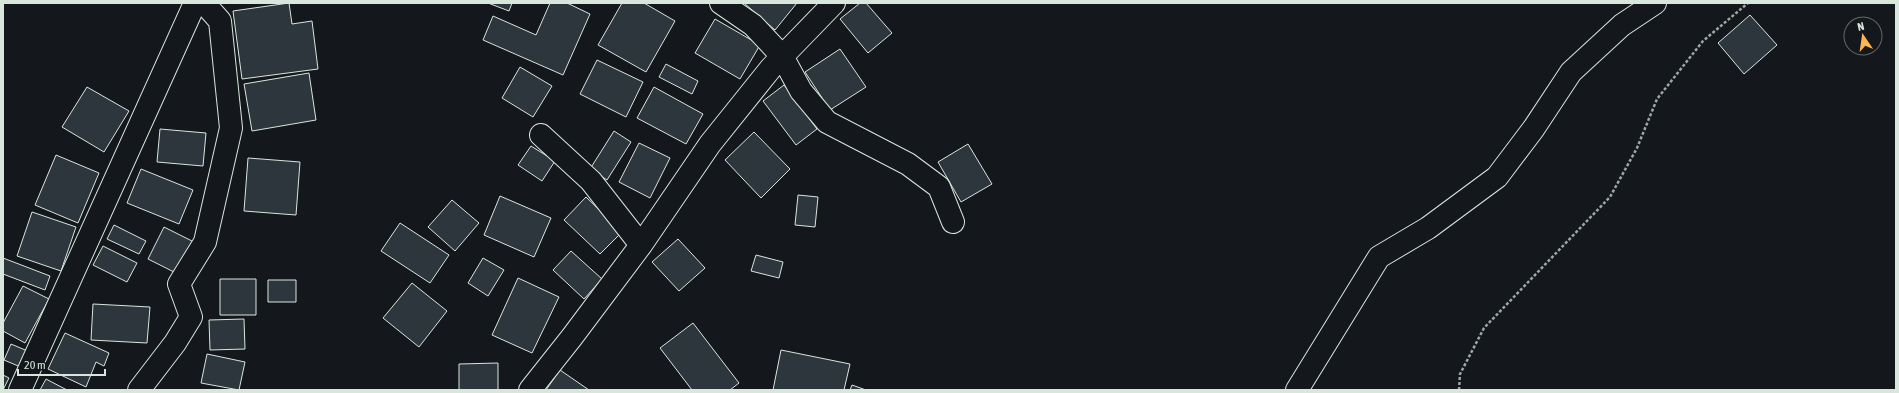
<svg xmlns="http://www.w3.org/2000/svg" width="1899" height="393" font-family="'Asap Condensed',sans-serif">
<rect width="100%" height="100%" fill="#14181c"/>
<path fill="#2c363c" stroke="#d8e6dc" d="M289 3 292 24 312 21 318 69 242 79 233 11Z
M488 3H512L509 11Z
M550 3H567L590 14 563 75 483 40 493 16 536 35Z
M622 3H644L675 21 646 72 598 45Z
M744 3H797L775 30Z
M860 3H866L892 33 868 53 840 19Z
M1750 15 1777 45 1744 74 1718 43Z
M715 19 760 45 740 79 695 53Z
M840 49 866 87 830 110 805 72Z
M597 60 643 82 626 117 580 94Z
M666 64 698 81 692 94 659 77Z
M520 67 552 86 533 117 502 98Z
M309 73 316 120 252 131 244 84Z
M784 85 817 129 796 145 763 101Z
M87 87 129 111 104 152 62 127Z
M654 87 703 114 686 144 637 118Z
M160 129 206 133 203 166 157 162Z
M614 131 631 142 607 180 590 169Z
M754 132 790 169 761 198 725 160Z
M639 143 670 158 650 198 619 182Z
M968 144 992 184 961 202 938 162Z
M531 146 555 161 542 181 518 165Z
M56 155 99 173 78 223 35 205Z
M248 158 300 162 296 215 244 211Z
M141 169 193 190 179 224 127 203Z
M798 195 818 197 815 227 795 225Z
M500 196 551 218 534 257 484 235Z
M586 197 622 232 600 254 564 220Z
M452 200 479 223 455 251 428 227Z
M32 212 76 227 61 271 17 256Z
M400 223 449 255 430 283 381 251Z
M114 225 146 241 139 254 107 239Z
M164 227 194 242 178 274 148 259Z
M678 239 705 268 679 291 652 262Z
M103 246 137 263 127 282 93 265Z
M571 251 602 279 584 299 553 270Z
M756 255 783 262 779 278 751 271Z
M3 258 50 276 45 290 3 274Z
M483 258 504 270 488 296 468 283Z
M518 278 559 297 532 353 492 335Z
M220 279H256V315H220Z
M268 280H296V302H268Z
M412 283 447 311 419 347 383 318Z
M23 286 49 299 25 343 3 331V323Z
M93 304 150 307 147 343 91 340Z
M244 319 245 349 210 350 209 320Z
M693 323 739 383 730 390H692L660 348Z
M65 333 109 353 104 366 96 362 86 387 48 369Z
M11 344 30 352 23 368 4 360Z
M781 350 850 364 844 390H773Z
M207 354 245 362 239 390 201 383Z
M498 363V390H459V364Z
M560 370 589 390H546Z
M3 375 9 378 3 390Z
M46 379 67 390H40Z
M852 385 866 390H850Z"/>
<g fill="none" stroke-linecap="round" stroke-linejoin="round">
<defs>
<path id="minor" d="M721 3 753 25 782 56 801 91 827 122 908 164 939 187 953 222
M541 135 591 181 641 245
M20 390 195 3
M139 390 175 343 191 317 179 284 205 242 231 128 220 21 204 3
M530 390 572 337 641 245 710 144 771 68 834 3
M1297 390 1379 257 1428 228 1497 177 1534 128 1571 72 1622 25 1655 3"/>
</defs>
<use href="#minor" stroke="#d8e6dc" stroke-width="24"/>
<path stroke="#9da8a2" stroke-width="2.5" stroke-dasharray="3 2" stroke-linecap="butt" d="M1459 390 1460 374 1484 328 1610 197 1637 148 1657 99 1703 41 1748 3"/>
<use href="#minor" stroke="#14181c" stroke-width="22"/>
</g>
<rect width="1899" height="393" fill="none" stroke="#d8e6dc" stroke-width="8"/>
<g transform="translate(1863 36) rotate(347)"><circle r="19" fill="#14181c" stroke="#626a69"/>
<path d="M0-3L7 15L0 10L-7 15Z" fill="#ffb74d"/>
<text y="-6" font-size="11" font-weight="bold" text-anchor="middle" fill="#d8e6dc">N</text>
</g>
<path d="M18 369v6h87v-6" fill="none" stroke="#d8e6dc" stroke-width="2"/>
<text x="24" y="369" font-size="12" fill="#d8e6dc" stroke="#14181c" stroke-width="3" paint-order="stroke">20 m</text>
</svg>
